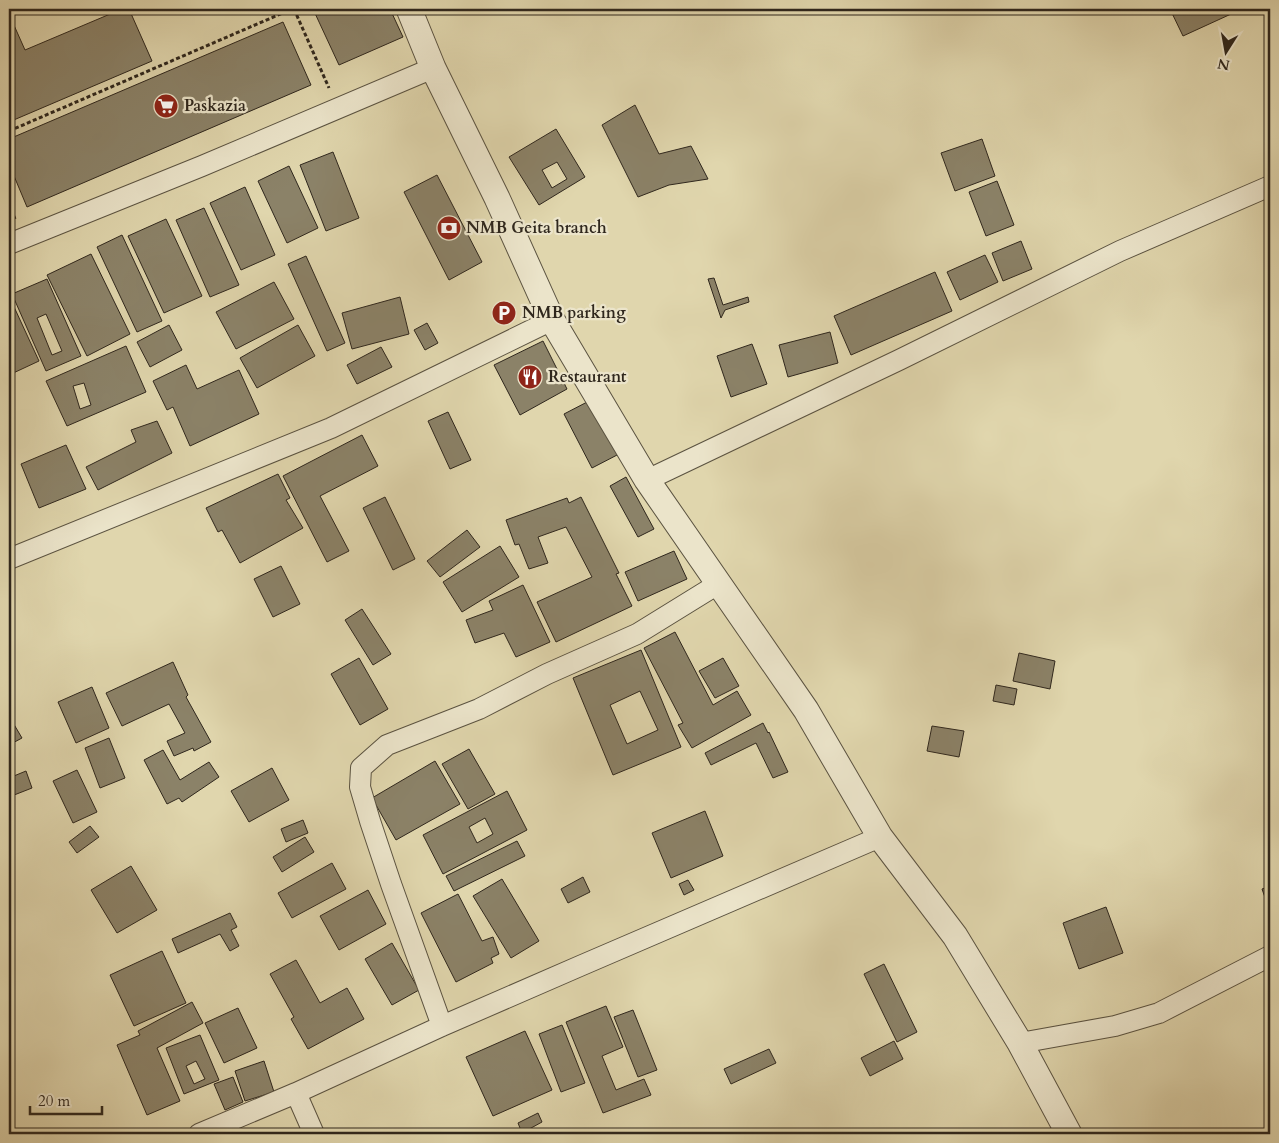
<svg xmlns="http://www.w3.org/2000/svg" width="1279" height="1143" font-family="Cardo,serif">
<rect width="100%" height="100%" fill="#e0d6ad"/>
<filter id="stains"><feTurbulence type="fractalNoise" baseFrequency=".004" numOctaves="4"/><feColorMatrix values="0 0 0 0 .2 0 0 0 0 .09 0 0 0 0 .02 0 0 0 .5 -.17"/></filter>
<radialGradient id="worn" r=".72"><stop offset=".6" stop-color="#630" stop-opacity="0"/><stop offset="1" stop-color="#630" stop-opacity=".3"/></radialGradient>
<path fill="#8b8268" stroke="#2f271d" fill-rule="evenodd" d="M122 9H129L152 61 9 122V14L25 50Z
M313 9H390L403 37 339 65Z
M1170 9H1242L1183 36Z
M283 22 311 85 27 207 9 164V139Z
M635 105 659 154 691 146 708 179 669 185 638 197 602 125Z
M556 129 585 177 539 205 509 157ZM557 162 567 179 552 188 542 170Z
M982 139 995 176 955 191 941 153Z
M333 152 359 218 326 231 300 165Z
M289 166 318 228 287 243 258 181Z
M437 175 482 262 449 280 404 192Z
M997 181 1014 225 986 236 969 192Z
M245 187 275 255 241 270 210 203Z
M204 208 239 285 210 297 176 220Z
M166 219 202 296 164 313 128 236Z
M122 235 162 321 137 332 97 247Z
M1021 241 1032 269 1003 281 992 253Z
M91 254 130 334 87 356 47 275Z
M985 255 998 282 960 300 947 272Z
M306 256 345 343 327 351 288 264Z
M935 272 952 311 851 355 834 316Z
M714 278 723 305 748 297 749 302 725 310 721 318 708 279Z
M47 279 81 356 46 371 12 294ZM46 314 62 351 52 355 37 318Z
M274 282 294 319 236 349 216 312Z
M9 296 39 361 9 375Z
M400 297 409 334 352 349 342 313Z
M427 323 438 343 425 350 414 330Z
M169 325 182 350 150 367 137 342Z
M298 325 315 356 257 388 240 358Z
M830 332 838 363 788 377 779 345Z
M543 341 567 389 520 415 494 365Z
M752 344 767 384 731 397 717 356Z
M126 346 146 392 67 426 46 381ZM84 383 91 405 80 409 73 386Z
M381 347 392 367 357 384 347 365Z
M186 365 197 389 239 370 259 414 190 446 173 407 167 410 153 381Z
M591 400 619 454 592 468 564 414Z
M448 412 471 460 450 469 428 421Z
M157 421 172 453 98 490 86 467 136 442 131 430Z
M362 435 378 466 320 496 349 551 327 562 283 476Z
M66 445 86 489 39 508 21 464Z
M278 474 290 498 286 500 303 528 240 563 222 530 218 532 206 508Z
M626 477 654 529 638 537 610 486Z
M385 497 415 559 393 570 363 508Z
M581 497 619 573 616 574 632 606 556 642 537 602 592 577 566 527 538 537 548 563 529 569 519 544 515 545 506 520 567 498 569 503Z
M467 530 480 547 440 577 427 561Z
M500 546 519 577 462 612 443 582Z
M674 551 687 579 638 601 625 572Z
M281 566 300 604 273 617 254 579Z
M523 585 550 642 516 657 504 633 475 643 466 620 493 610 489 601Z
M362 609 391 654 373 665 345 620Z
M675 632 713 705 737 691 751 715 692 748 678 725 683 723 644 648Z
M641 650 681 747 613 775 573 678ZM640 691 658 730 627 744 610 705Z
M1019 653 1055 661 1050 689 1013 681Z
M359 658 388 709 360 725 331 674Z
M723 658 739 686 715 698 699 671Z
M173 662 188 695 186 697 211 742 194 751 193 748 174 756 167 741 185 733 169 704 122 726 106 693Z
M996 685 1017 689 1014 705 993 701Z
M92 687 109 728 76 743 58 702Z
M9 716 22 738 9 745Z
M763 723 768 733 769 732 788 772 773 778 756 743 711 765 705 753Z
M932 726 964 731 959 757 927 751Z
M109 738 125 778 100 788 85 748Z
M469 749 495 794 468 809 442 764Z
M163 750 180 780 209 762 219 777 182 802 179 798 167 804 144 760Z
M435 761 460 804 396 840 372 798Z
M272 768 289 800 249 822 231 791Z
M77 770 97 812 73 823 53 781Z
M26 771 32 788 9 797V778Z
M507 791 527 830 443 874 423 835ZM485 818 493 834 477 843 469 827Z
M705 811 723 856 671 878 652 833Z
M303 820 308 833 286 842 281 829Z
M90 826 99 837 77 853 69 842Z
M305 837 314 852 282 872 273 857Z
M517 841 525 856 454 891 446 876Z
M332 863 346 889 292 918 278 893Z
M131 866 157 910 117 933 91 890Z
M583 877 590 892 568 903 561 889Z
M502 879 539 941 511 958 473 896Z
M688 880 694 890 684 895 679 884Z
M1270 886V902L1267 903 1262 889Z
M368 890 386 924 339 950 320 916Z
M458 894 482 941 493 937 499 954 491 958 493 963 456 982 421 913Z
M1106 907 1123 953 1079 969 1063 923Z
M230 913 237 927 231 930 239 946 230 951 220 934 178 953 172 939Z
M392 943 419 990 392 1005 365 959Z
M162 951 186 1003 134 1026 110 975Z
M296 960 320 1003 347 988 364 1019 308 1049 291 1019 294 1017 270 974Z
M884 964 917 1032 897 1042 864 974Z
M192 1002 203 1023 157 1048 180 1101 147 1115 117 1045 140 1035 138 1031Z
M606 1006 623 1047 602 1056 616 1090 644 1079 651 1095 603 1113 566 1022Z
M238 1008 257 1048 224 1063 205 1023Z
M633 1010 657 1070 638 1077 614 1017Z
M562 1025 585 1083 561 1092 539 1034Z
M525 1031 552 1090 493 1116 466 1057Z
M200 1035 219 1080 184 1094 166 1048ZM196 1061 205 1079 194 1084 186 1066Z
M894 1041 903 1059 870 1076 861 1058Z
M769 1049 776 1063 731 1084 724 1069Z
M264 1061 274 1092 245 1101 235 1071Z
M233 1077 243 1102 225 1110 214 1084Z
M538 1113 542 1122 522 1133 518 1123Z"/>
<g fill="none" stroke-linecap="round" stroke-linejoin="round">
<defs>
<path id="minor" d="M9 244 202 166 433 68
M647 480 899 360 1120 251 1270 186
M9 559 331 428 552 320
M442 1026 391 884 370 821 360 787 361 768 387 745 479 709 547 674 637 634 718 584
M1020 1043 1115 1026 1159 1013 1270 956
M296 1093 314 1134
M199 1134 296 1093 442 1026 580 966 880 837"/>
<path id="tertiary" d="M409 9 433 68 497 198 552 320 647 480 806 710 880 837 955 936 1020 1043 1069 1134"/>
</defs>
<use href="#minor" stroke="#5b5341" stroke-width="22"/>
<use href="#tertiary" stroke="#5b5341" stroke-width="27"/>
<path stroke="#2f271d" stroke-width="3" stroke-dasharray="4 2.5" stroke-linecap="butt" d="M294 9 329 88
M9 131 292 9
M9 204 15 219"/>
<use href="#minor" stroke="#ebe4ca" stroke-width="20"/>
<use href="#tertiary" stroke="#ebe4ca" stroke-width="25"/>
</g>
<defs>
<symbol id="supermarket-disc" viewBox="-11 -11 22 22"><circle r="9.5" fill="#8f2418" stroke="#ebe4ca"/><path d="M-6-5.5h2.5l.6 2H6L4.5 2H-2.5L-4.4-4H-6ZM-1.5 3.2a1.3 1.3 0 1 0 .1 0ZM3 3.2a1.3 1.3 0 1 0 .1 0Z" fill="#fff"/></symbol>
<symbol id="bank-disc" viewBox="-11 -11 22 22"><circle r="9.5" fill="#8f2418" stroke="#ebe4ca"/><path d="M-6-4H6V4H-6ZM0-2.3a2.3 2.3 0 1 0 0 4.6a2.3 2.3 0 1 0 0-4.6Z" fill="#fff"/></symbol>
<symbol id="parking-disc" viewBox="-11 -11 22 22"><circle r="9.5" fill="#8f2418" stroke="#ebe4ca"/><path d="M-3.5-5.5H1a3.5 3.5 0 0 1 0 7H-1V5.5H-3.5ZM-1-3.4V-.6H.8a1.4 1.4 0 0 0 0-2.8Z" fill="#fff"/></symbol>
<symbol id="restaurant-disc" viewBox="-11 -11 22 22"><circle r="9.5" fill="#8f2418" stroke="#ebe4ca"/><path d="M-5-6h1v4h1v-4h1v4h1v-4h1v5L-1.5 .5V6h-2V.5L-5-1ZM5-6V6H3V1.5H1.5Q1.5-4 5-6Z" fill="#fff"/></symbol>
</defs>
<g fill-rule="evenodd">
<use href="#supermarket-disc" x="152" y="92" width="28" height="28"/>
<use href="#bank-disc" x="435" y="214" width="28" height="28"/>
<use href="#parking-disc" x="490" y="299" width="28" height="28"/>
<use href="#restaurant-disc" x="516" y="363" width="28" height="28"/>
</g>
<g text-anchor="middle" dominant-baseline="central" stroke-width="4.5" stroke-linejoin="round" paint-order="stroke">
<g font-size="16" font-weight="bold" fill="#2f271d" stroke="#ebe4ca" text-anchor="start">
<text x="184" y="106">Paskazia</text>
<text x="466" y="228">NMB Geita branch</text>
<text x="522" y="313">NMB parking</text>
<text x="548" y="377">Restaurant</text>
</g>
</g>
<rect width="1279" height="1143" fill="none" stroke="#e0d6ad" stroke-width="30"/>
<rect x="10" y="10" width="1259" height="1123" fill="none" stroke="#2f271d" stroke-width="2.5"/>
<rect x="15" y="15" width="1249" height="1113" fill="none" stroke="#2f271d"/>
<g transform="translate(1226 52) rotate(191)" stroke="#ebe4ca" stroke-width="4" paint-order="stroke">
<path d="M0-4L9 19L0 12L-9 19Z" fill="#2f271d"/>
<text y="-8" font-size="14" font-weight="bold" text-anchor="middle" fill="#2f271d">N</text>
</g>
<path d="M30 1106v8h72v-8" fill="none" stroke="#2f271d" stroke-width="2.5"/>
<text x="38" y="1106" font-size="15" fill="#2f271d" stroke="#ebe4ca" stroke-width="4" paint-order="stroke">20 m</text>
<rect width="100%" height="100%" filter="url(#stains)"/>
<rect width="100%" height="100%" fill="url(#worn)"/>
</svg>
